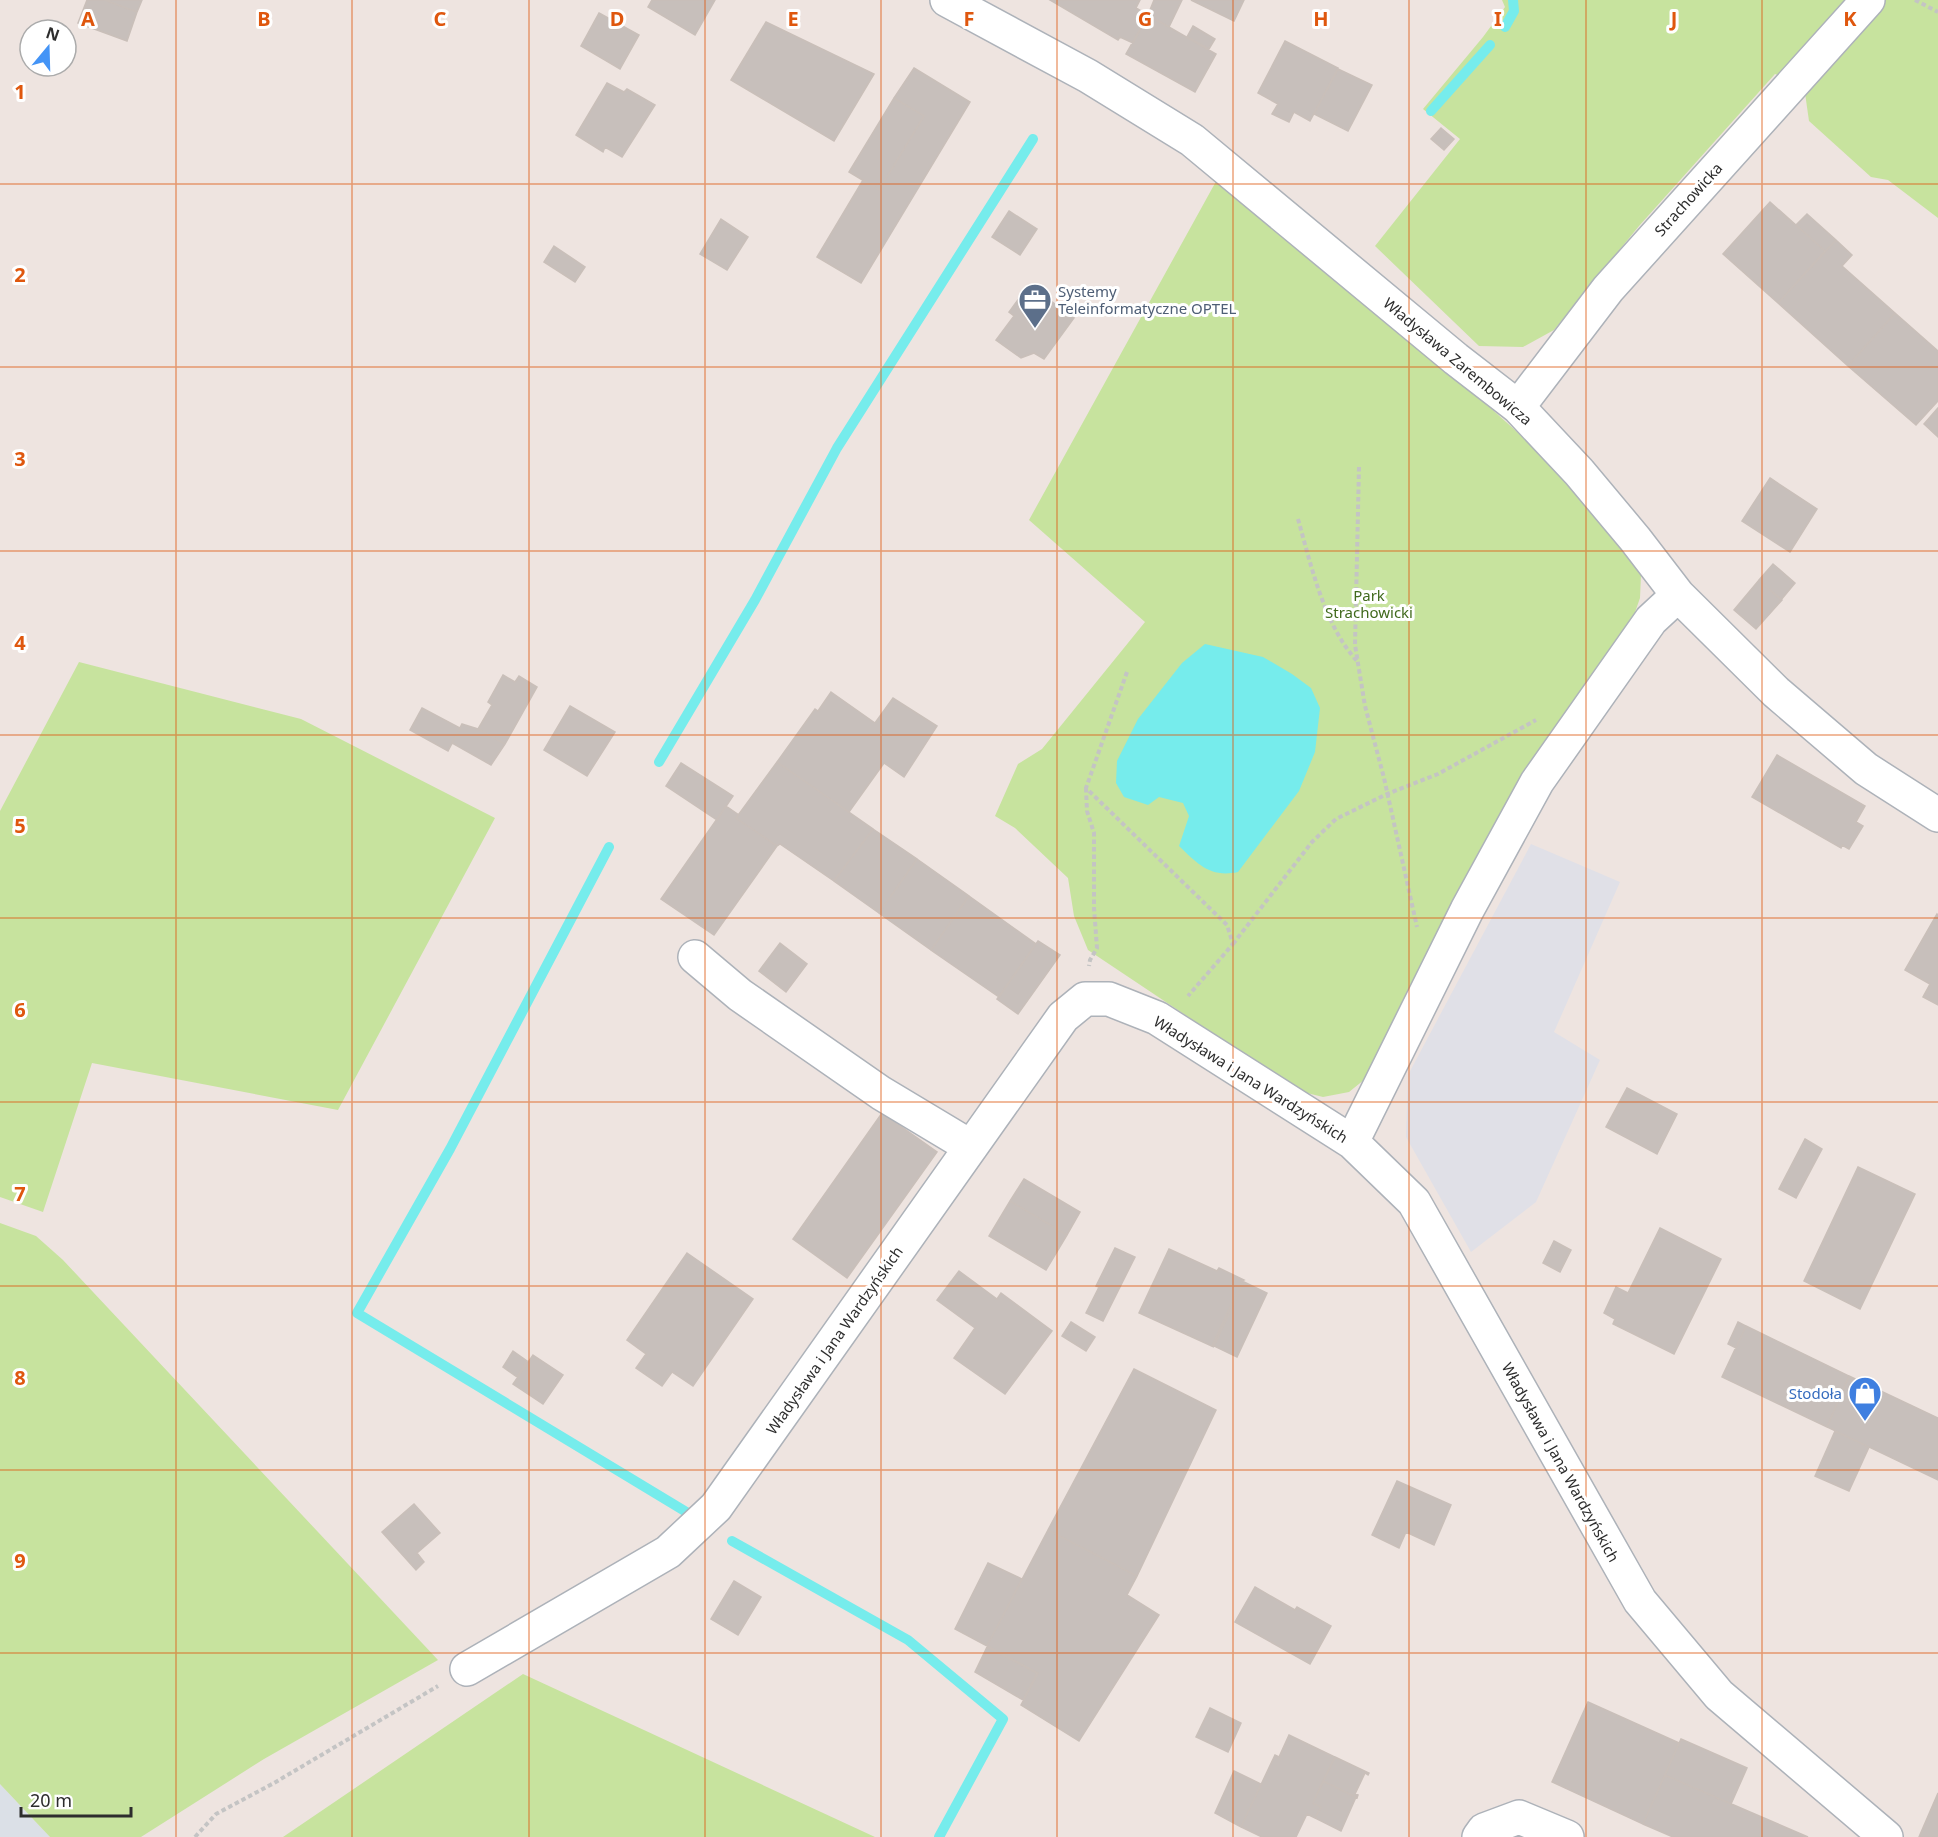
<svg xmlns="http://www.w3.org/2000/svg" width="1938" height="1837" font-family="'Noto Sans',sans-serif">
<rect width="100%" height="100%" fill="#eee4e0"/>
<path fill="#e0e0e7" d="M1531 844 1620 882 1554 1032 1600 1060 1536 1202 1471 1252 1406 1137 1408 1075Z"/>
<path fill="#dbe0e7" d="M0 1784 50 1837H0Z"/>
<path fill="#c7e39e" d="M1502 0H1938V218L1888 180 1871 177 1809 121 1804 86 1775 74 1639 226 1554 330 1523 347 1479 346 1375 246 1460 139 1423 109 1483 37 1505 7Z
M1219 176 1423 347 1535 448 1583 501 1641 575 1640 598 1633 618 1380 1067 1349 1092 1323 1097 1299 1091 1088 950 1074 916 1068 878 1015 828 995 816 1018 764 1042 749 1145 622 1029 520Z
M79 662 301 719 495 818 338 1110 92 1063 43 1212 0 1197V811Z
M0 1223 36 1236 63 1260 438 1660 264 1759 141 1837H50L0 1784Z
M523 1674 875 1837H283Z"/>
<path fill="#76ecec" d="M1205 644 1263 657 1292 674 1311 688 1320 708 1315 752 1299 791 1238 872C1210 878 1198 864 1179 846L1189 816 1183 803 1159 797 1148 805 1124 797 1116 783 1117 761 1138 719 1182 663Z"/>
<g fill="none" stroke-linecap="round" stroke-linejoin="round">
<path stroke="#76ecec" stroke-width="10" d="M1505 27 1514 11 1513 0
M1431 111 1490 45
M659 762 755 600 837 448 1033 139
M609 847 450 1149 357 1313 688 1513
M732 1541 908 1640 1003 1719 939 1837"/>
</g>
<path fill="#c7bfbb" stroke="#c9bfb9" stroke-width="1.5" d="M87 0H105L137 12 127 41 78 23Z
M105 0H142L137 12Z
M652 0H715L695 35 648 7Z
M1050 0H1140L1136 8 1148 15 1133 43 1120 37 1118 40Z
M1154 0H1182L1169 27 1148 15Z
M1191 0H1244L1234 21Z
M599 13 639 35 620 69 581 46Z
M1148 15 1216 54 1195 92 1126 54Z
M766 22 874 74 834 141 731 80Z
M1193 26 1215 39 1209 49 1187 37Z
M1285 41 1338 68 1310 121 1294 112 1289 122 1272 114 1278 104 1258 93Z
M914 68 970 102 861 283 817 257 863 180 879 190 924 116 894 98Z
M1338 69 1372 85 1348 131 1314 114Z
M607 83 624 92 627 89 655 105 622 157 605 147 603 152 576 135Z
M894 98 924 116 879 190 849 172Z
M1441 128 1454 139 1444 150 1431 139Z
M1770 202 1825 251 1778 303 1723 254Z
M1009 211 1037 229 1020 255 992 237Z
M1807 214 1836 240 1825 251 1796 225Z
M721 219 748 237 727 270 700 254Z
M1836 240 1852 255 1842 266 1895 313 1848 366 1778 303Z
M554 246 585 267 575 282 544 262Z
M1029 285 1074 318 1044 359 1034 353 1021 358 996 340 1014 316 1009 312Z
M1895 313 1938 351V401L1916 425 1848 366Z
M1938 408V437L1924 424Z
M1770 478 1817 509 1790 552 1742 521Z
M1773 564 1795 583 1781 600 1759 580Z
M1759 580 1782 600 1756 629 1734 610Z
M503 675 515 682 519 676 537 687 505 744 478 729 492 705 488 702Z
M831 692 875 723 893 698 937 726 904 777 884 763 849 812 777 762 815 709 818 711Z
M570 706 615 732 587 776 544 750Z
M422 708 460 728 448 751 410 730Z
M462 724 478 729 505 744 491 765 452 743Z
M1777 755 1865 806 1856 822 1863 826 1849 849 1842 845 1841 848 1752 797Z
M777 762 873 829 834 881 780 844 777 846 736 818Z
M681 763 733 796 717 820 666 786Z
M726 806 739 815 736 818 777 846 714 935 661 899Z
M873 829 917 859 879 913 834 881Z
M917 859 969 896 931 950 879 913Z
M969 896 1036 944 999 997 931 950Z
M1937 914 1938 915V1005L1923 997 1930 984 1905 970Z
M1038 941 1060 955 1018 1014 997 999Z
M780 943 807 964 786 992 759 971Z
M1627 1088 1677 1114 1657 1154 1606 1127Z
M882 1113 937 1152 847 1278 793 1239Z
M1805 1139 1822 1149 1796 1198 1779 1189Z
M1858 1167 1915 1194 1860 1309 1804 1281Z
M1024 1179 1080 1212 1067 1235 1010 1201Z
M1010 1201 1067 1235 1046 1270 989 1236Z
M1660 1228 1721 1259 1674 1354 1613 1324 1615 1319 1604 1313 1616 1287 1628 1293Z
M1554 1241 1571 1250 1560 1272 1543 1263Z
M1115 1248 1135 1257 1103 1321 1086 1313 1099 1287 1096 1286Z
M1169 1249 1217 1271 1219 1268 1244 1280 1242 1281 1212 1346 1214 1347 1139 1313Z
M687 1253 753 1299 693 1386 672 1372 662 1386 636 1368 646 1354 627 1340Z
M959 1271 997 1299 1001 1293 1052 1331 1005 1394 954 1358 975 1328 937 1300Z
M1242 1281 1244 1282 1214 1346H1212Z
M1244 1282 1267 1293 1237 1357 1214 1346Z
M1071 1322 1095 1337 1086 1351 1062 1336Z
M1738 1322 1746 1326 1736 1348 1728 1344Z
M1746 1326 1849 1376 1827 1427 1722 1377Z
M513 1351 527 1361 517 1377 503 1367Z
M533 1355 563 1375 543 1404 513 1384Z
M1134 1369 1216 1410 1137 1576 1048 1530Z
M1849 1376 1938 1418V1480L1827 1427Z
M1835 1431 1869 1447 1849 1491 1815 1476Z
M1397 1481 1451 1505 1434 1545 1406 1532 1399 1548 1372 1535Z
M414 1504 440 1533 417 1553 424 1562 416 1570 382 1532Z
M1048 1530 1137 1576 1127 1595 1159 1615 1079 1741 1021 1705 1038 1673 987 1646Z
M988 1563 1022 1579 987 1646 955 1629Z
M734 1581 761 1597 738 1635 711 1619Z
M1255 1587 1295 1610 1297 1607 1331 1626 1310 1664 1235 1622Z
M987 1647 1037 1673 1023 1700 975 1672Z
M1588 1702 1679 1743 1643 1824 1552 1782Z
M1210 1708 1241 1723 1228 1752 1196 1737Z
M1289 1735 1335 1757 1313 1803 1321 1807 1315 1818 1307 1814 1296 1837H1262L1241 1827 1275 1755 1279 1757Z
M1681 1739 1747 1768 1731 1804 1665 1775Z
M1335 1757 1369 1773 1368 1775 1365 1773 1355 1794 1358 1795 1357 1798 1323 1781Z
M1234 1771 1261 1784 1241 1827 1215 1813Z
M1665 1775 1743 1809 1808 1837H1673L1643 1824Z
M1323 1781 1356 1797 1341 1831 1315 1818 1321 1807 1313 1803Z
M1938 1793V1837H1919Z"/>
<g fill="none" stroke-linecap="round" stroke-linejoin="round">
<defs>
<path id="minor" d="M947 0 1088 76 1192 140 1456 359 1518 407 1579 472 1635 539 1678 595 1776 692 1866 769 1938 815
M1518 407 1608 289 1868 0
M695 957 740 995 881 1093 971 1147
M1352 1142 1467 910 1537 782 1651 620 1678 595
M467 1669 668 1552 716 1507 1063 1017 1085 999H1109L1157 1018 1352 1142 1414 1202 1640 1601 1719 1695 1886 1837
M1479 1837 1484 1830 1519 1817 1567 1837"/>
</defs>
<use href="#minor" stroke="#adb2b9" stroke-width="36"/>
<path stroke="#c4c4c4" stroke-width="4" stroke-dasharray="4.5 3" stroke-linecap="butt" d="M1915 0 1938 12
M1359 467 1355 645 1365 706 1384 778 1417 927
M1298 519C1311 565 1324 625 1357 661
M1127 672 1086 788 1227 925 1233 944 1188 996
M1086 788 1087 811 1094 833V908L1097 948 1090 960 1089 966
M1233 944 1312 842 1336 819 1387 794 1438 774 1536 720
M195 1837 216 1814 274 1783 438 1686"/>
<use href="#minor" stroke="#fff" stroke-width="33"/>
</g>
<path fill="none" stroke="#df570e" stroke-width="1.5" stroke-opacity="0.55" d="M176 0V1837M352 0V1837M529 0V1837M705 0V1837M881 0V1837M1057 0V1837M1233 0V1837M1409 0V1837M1586 0V1837M1762 0V1837M0 184H1938M0 367H1938M0 551H1938M0 735H1938M0 918H1938M0 1102H1938M0 1286H1938M0 1470H1938M0 1653H1938"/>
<defs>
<symbol id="office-pin" viewBox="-11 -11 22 30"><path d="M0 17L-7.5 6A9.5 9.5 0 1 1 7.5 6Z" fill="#5c6f8a" stroke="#fff"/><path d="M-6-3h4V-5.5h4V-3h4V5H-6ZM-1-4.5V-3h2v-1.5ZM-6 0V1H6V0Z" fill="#fff"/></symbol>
<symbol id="shop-pin" viewBox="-11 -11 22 30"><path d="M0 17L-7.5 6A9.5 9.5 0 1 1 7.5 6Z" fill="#3f7fe0" stroke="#fff"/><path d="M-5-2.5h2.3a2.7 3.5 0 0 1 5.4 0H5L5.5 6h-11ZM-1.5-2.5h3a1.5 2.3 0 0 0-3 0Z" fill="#fff"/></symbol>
</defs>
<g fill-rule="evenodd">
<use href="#office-pin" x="1016" y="281" width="38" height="52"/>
<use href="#shop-pin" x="1846" y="1374" width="38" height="52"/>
</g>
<g text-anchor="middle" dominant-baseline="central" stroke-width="6" stroke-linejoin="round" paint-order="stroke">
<g font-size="15" fill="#2d2d2d" stroke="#fff">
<text transform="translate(1688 199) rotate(-48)">Strachowicka</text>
<text transform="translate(1458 361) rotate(40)">Władysława Zarembowicza</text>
<text transform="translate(1251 1079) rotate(32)">Władysława i Jana Wardzyńskich</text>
<text transform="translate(834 1340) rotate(-55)">Władysława i Jana Wardzyńskich</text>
<text transform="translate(1561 1462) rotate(61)">Władysława i Jana Wardzyńskich</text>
</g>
<g font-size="15" fill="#4e5e75" stroke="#fff" text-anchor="start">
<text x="1058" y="291">Systemy<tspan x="1058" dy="17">Teleinformatyczne OPTEL</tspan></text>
</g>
<g font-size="15" fill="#416a1d" stroke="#fff">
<text x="1369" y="595">Park<tspan x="1369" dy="17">Strachowicki</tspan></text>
</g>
<g font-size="15" fill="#366cbe" stroke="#fff" text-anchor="end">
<text x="1842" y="1393">Stodoła</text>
</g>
</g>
<g font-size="20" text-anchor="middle" font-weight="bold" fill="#df570e" stroke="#fff" stroke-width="6" stroke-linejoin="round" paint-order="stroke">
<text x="88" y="26">A</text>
<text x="264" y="26">B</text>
<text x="440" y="26">C</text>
<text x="617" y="26">D</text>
<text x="793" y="26">E</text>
<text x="969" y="26">F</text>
<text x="1145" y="26">G</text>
<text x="1321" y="26">H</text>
<text x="1498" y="26">I</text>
<text x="1674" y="26">J</text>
<text x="1850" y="26">K</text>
<text x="20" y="99">1</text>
<text x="20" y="282">2</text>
<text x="20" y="466">3</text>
<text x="20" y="650">4</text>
<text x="20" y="833">5</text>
<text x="20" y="1017">6</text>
<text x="20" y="1201">7</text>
<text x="20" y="1385">8</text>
<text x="20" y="1568">9</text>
</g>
<g transform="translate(48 48) rotate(19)"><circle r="28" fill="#ffffff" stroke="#ababab" stroke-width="1.5"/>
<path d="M0-4.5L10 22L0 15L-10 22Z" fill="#4494f6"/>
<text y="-9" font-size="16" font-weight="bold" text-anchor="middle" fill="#2d2d2d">N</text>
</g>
<path d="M21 1807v9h110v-9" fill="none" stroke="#2d2d2d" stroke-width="3"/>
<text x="30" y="1807" font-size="18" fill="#2d2d2d" stroke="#ffffff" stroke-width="4.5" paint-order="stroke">20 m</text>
</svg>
